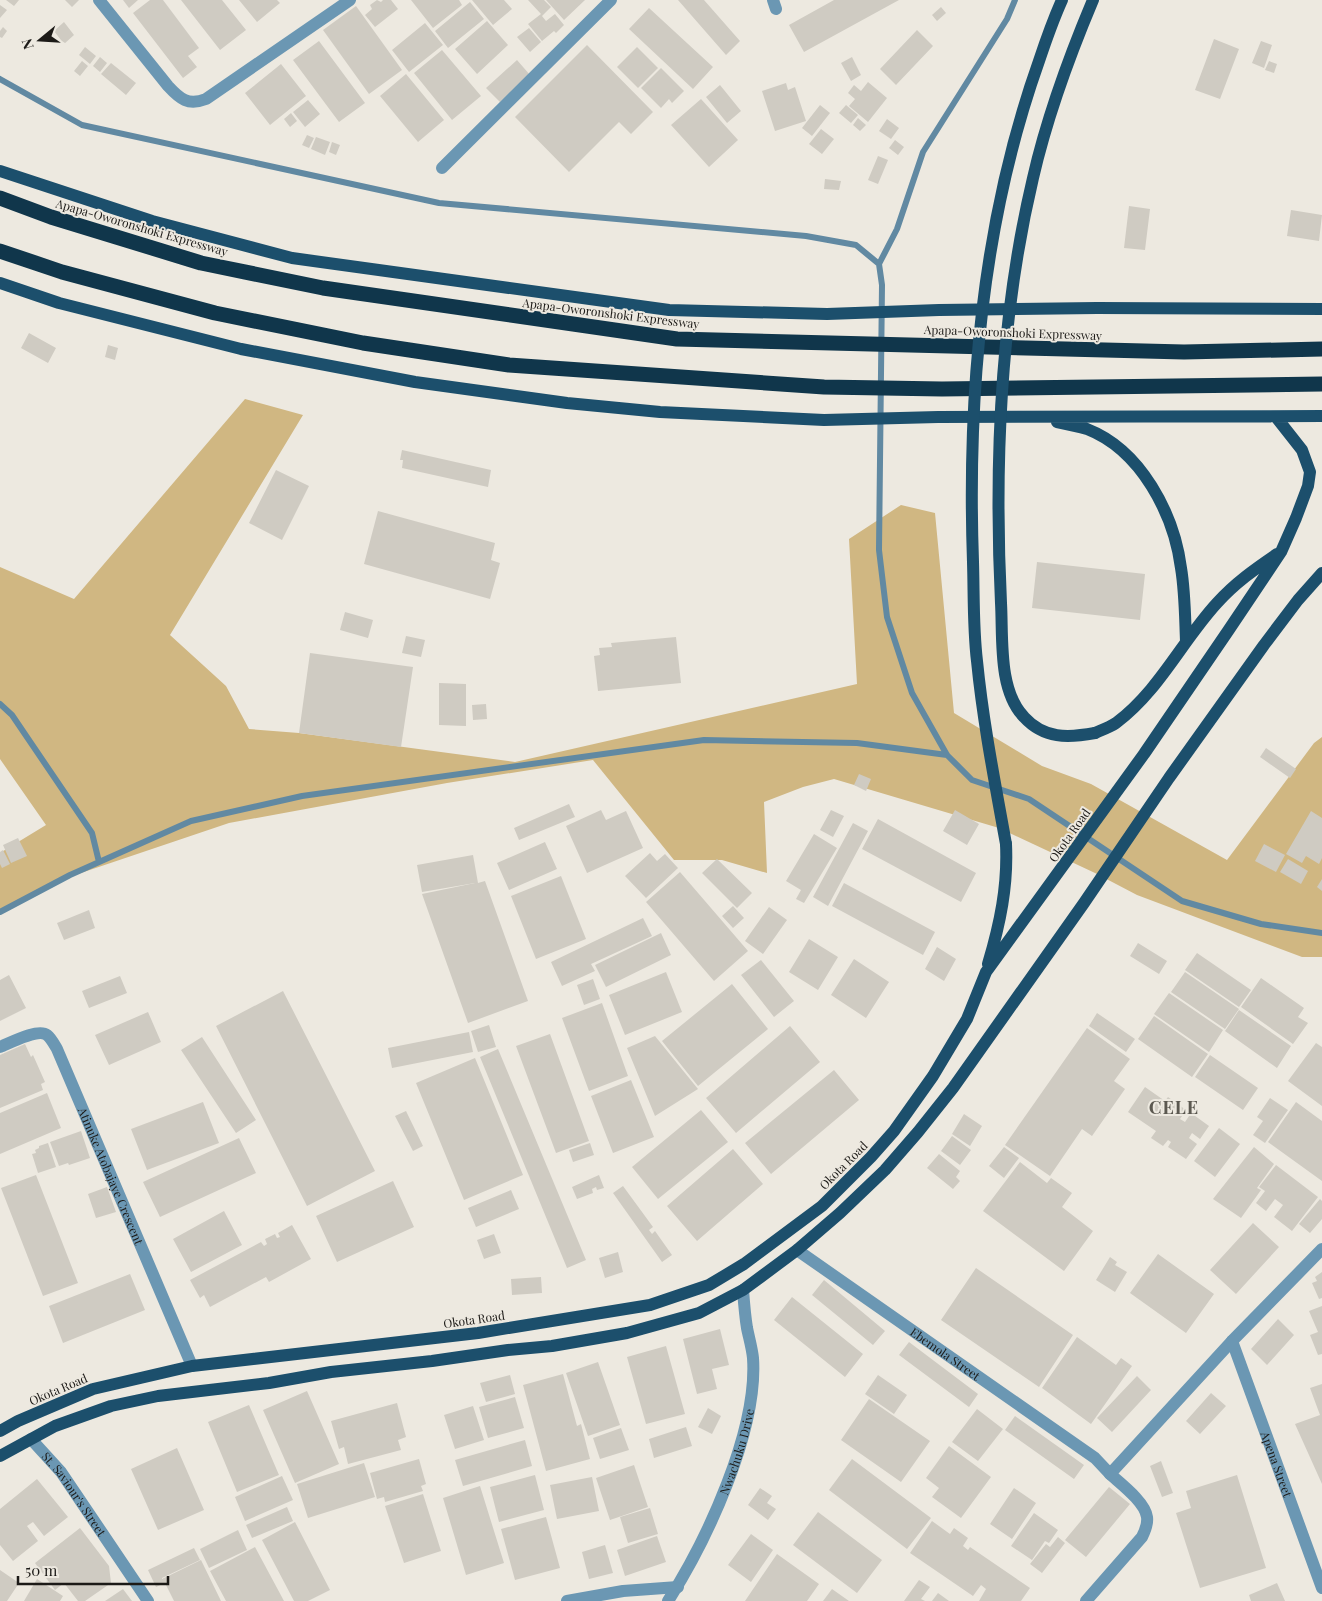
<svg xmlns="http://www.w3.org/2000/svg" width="1322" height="1601" font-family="'Playfair Display',serif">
<rect width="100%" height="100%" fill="#ede9e0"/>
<path fill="#d0b782" d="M245 399 303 415 170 635 226 686 249 729 299 733 515 762 857 684 849 539 901 505 935 513 954 713 1042 766 1091 784 1227 860 1314 743 1322 737V957H1302L1137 895 1095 873 999 828 834 779 803 787 764 802 767 873 722 860H674L593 760 447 783 229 823 72 876 0 911V853L46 825 0 759V567L74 599Z"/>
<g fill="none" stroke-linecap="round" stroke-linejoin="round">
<path stroke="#6189a2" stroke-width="6" d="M0 79 82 125 439 203 806 236 856 245 879 264 882 285 879 550 887 617 912 693 947 755 972 780 1029 799 1182 901 1261 924 1322 933
M879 264 897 229 923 152 1007 19 1015 0
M0 704 12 715 92 833 99 862
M0 912 70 875 191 821 302 796 704 740 857 743 947 755"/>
</g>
<path fill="#cfcbc2" d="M6 0H19L14 6Z
M65 0H79L72 7Z
M123 0H138L129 8Z
M150 0H163L199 48 188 56 197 67 183 78 133 13Z
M181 0H222L246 30 220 50Z
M239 0H277L280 3 257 22Z
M377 0 381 2 383 0H391L398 9 375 27 365 15 372 9 370 5Z
M411 0H459L462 5 433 28Z
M472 0H504L512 9 493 25Z
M528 0H544L551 7 542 16 546 21 555 14 564 25 556 33 554 31 542 41 528 24 541 14Z
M546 0H585L564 20Z
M678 0H704L740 41 726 55Z
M834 0H899L804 52 789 25Z
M470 2 484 19 448 48 435 31Z
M0 5 7 10 0 18Z
M356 6 402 70 369 94 323 30Z
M941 7 946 13 937 21 932 15Z
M649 8 713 67 693 89 629 29Z
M487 21 508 45 477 74 455 49Z
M64 22 74 35 64 44 54 31Z
M425 23 443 45 409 72 392 50Z
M3 27 7 31 2 38 0 37V31Z
M529 28 541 42 530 52 517 37Z
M917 30 933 46 896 85 880 69Z
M1214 39 1239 49 1220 99 1195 90Z
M319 41 365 103 339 122 293 60Z
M1261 41 1272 45 1264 68 1252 63Z
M587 45 653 112 631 134 619 122 569 172 515 117Z
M85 47 96 56 90 64 79 55Z
M637 47 658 68 638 88 617 67Z
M442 50 481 96 452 120 414 73Z
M100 57 107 63 100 72 93 66Z
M852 57 861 75 851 81 841 63Z
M517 60 530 75 500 102 486 88Z
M82 61 88 66 80 76 74 71Z
M1269 61 1277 64 1274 73 1265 70Z
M111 63 136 83 126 95 101 74Z
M281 64 306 96 270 125 245 93Z
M661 68 684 91 672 103 669 99 661 108 641 88Z
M406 74 444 120 418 142 380 96Z
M868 82 887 98 868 122 849 106 855 99 848 93 854 85 861 91Z
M786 83 788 90 795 87 806 121 775 131 762 91Z
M720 85 741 111 727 123 706 97Z
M701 99 738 140 709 167 671 125Z
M308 100 320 114 305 127 293 112Z
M820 105 830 113 812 136 802 128Z
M846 105 858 115 851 123 839 113Z
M291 113 297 121 290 127 284 119Z
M858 118 866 125 860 131 853 125Z
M887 119 899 128 891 139 879 131Z
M821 129 834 139 822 154 809 144Z
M307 135 314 138 309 148 302 145Z
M316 137 330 142 325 155 311 149Z
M895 140 904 147 898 155 889 148Z
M332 142 340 145 336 155 329 152Z
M878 156 888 160 878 184 868 180Z
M825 179 841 181 839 190 824 189Z
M1129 206 1150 209 1145 250 1124 248Z
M1291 210 1322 215 1319 241 1287 236Z
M29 333 56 348 48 363 21 348Z
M108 345 118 348 115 360 105 357Z
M402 450 491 470 488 487 402 468 403 460H400Z
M276 470 309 486 282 540 249 523Z
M378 511 495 543 491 560 500 563 490 599 364 564Z
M1037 562 1145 574 1140 620 1032 608Z
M345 612 373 620 368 638 340 630Z
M406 636 425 640 421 657 402 653Z
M676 637 681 683 598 691 594 656 600 655 599 648 612 647 611 643Z
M310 653 413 667 401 747 299 733Z
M439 683 466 684V726L439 725Z
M486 704 487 719 473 720 472 705Z
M1266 748 1296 769 1290 778 1260 757Z
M859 774 871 779 866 791 854 785Z
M569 804 575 817 519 840 514 828Z
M601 810 606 820 626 811 643 848 587 873 566 826Z
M831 810 844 816 833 837 820 830Z
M955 810 979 824 967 845 943 831Z
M1311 811 1322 818V858L1319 864 1306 856 1302 863 1286 854Z
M878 819 976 873 961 902 862 849Z
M853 823 868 831 828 906 813 897Z
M814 834 837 848 804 903 796 899 801 890 786 881Z
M18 838 27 856 11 863 3 845Z
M545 842 557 869 509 890 497 863Z
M1264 844 1285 855 1276 872 1255 861Z
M3 850 10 864 2 868 0 864V852Z
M650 853 657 861 665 854 678 868 646 898 625 876Z
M473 855 478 883 485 881 528 1001 468 1023 422 894 475 883 422 892 417 865Z
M717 859 752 893 737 908 702 873Z
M1288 859 1308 871 1301 884 1280 872Z
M680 872 748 951 714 981 646 902Z
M561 876 586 939 536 959 511 896Z
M1322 879V891L1317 887Z
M844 883 935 932 923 955 832 906Z
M733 906 744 918 733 928 722 916Z
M769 907 787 920 763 954 745 941Z
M89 910 95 928 64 940 57 923Z
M643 918 652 936 591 964 595 971 562 986 551 962Z
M661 933 671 955 606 987 595 965Z
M809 939 838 957 818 990 789 972Z
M1138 943 1167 961 1159 974 1130 956Z
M937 947 956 959 944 981 925 969Z
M1197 953 1251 990 1239 1007 1185 970Z
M854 959 889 982 866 1018 831 995Z
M761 960 794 1001 774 1017 741 975Z
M666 972 682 1012 625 1035 609 995Z
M1185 972 1239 1009 1225 1029 1171 992Z
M9 975 26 1008 0 1021V980Z
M120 976 127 993 89 1008 82 991Z
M1261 978 1304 1008 1298 1017 1308 1023 1293 1044 1241 1007Z
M593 979 600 999 584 1005 577 985Z
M732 984 768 1029 698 1086 662 1041Z
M283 991 375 1171 307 1206 216 1026Z
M1169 993 1223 1030 1209 1052 1154 1014Z
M602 1003 628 1076 589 1091 562 1018Z
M1239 1010 1291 1046 1277 1068 1225 1031Z
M148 1012 161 1042 109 1065 95 1035Z
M1097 1013 1135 1039 1126 1052 1089 1026Z
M1154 1016 1208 1054 1192 1077 1138 1039Z
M489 1025 496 1047 478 1052 471 1031Z
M790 1026 820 1062 736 1133 706 1098Z
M1087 1028 1130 1059 1114 1081 1125 1089 1092 1136 1082 1129 1050 1176 1005 1145Z
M469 1032 473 1052 392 1068 388 1048Z
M550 1034 589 1141 556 1153 516 1046Z
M655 1036 698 1089 655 1116 627 1048Z
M202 1037 256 1120 236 1133 181 1050Z
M1316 1043 1322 1047V1106L1288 1081Z
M25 1044 31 1057 33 1055 45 1082 41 1084 43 1090 0 1108V1055Z
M498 1049 586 1260 567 1268 480 1057Z
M1210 1055 1258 1088 1243 1110 1195 1077Z
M475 1058 523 1175 464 1200 416 1083Z
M834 1070 859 1100 771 1174 745 1143Z
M631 1080 654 1137 613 1153 591 1096Z
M1145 1087 1165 1101 1168 1097 1186 1110 1180 1119 1185 1122 1191 1113 1209 1126 1200 1139 1192 1133 1189 1138 1197 1144 1186 1159 1168 1147 1171 1142 1168 1140 1163 1146 1151 1138 1156 1131 1128 1112Z
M47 1093 61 1128 0 1154V1113Z
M1270 1098 1288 1110 1265 1143 1253 1135 1263 1121 1257 1117Z
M203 1102 219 1143 147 1170 131 1129Z
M1296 1102 1322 1121V1181L1268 1142Z
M701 1110 728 1142 658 1199 632 1167Z
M406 1111 423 1146 413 1151 395 1116Z
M964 1114 982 1126 970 1146 952 1134Z
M1219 1128 1240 1144 1215 1177 1194 1161Z
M81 1131 90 1158 69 1165 68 1163 59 1166 50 1142Z
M952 1136 971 1150 960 1165 941 1151Z
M239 1138 256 1173 160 1217 143 1182Z
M48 1143 56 1167 38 1173 32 1154 36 1153 35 1150 39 1148V1146Z
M590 1143 594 1155 573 1162 569 1150Z
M1004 1147 1019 1158 1004 1178 989 1166Z
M1254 1147 1274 1164 1257 1188 1261 1190 1241 1218 1213 1199Z
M733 1149 763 1184 697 1241 667 1206Z
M939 1154 960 1171 956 1177 960 1181 953 1189 927 1168Z
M1020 1162 1047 1183 1051 1178 1072 1193 1062 1207 1093 1231 1064 1271 983 1211Z
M1276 1165 1318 1197 1292 1231 1274 1217 1283 1205 1275 1199 1266 1211 1256 1203 1265 1191 1259 1187Z
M36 1175 78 1283 43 1296 1 1188Z
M599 1175 604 1188 597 1190 596 1187 592 1189 593 1193 577 1199 572 1187Z
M393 1181 414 1227 337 1262 316 1216Z
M623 1186 653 1227 649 1230 652 1234 655 1231 672 1255 662 1262 613 1193Z
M107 1187 116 1212 96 1218 88 1194Z
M511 1190 519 1209 476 1227 468 1208Z
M1320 1199 1322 1201V1219L1310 1233 1299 1224Z
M224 1211 242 1245 191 1272 173 1239Z
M1253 1223 1279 1247 1236 1294 1210 1270Z
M292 1225 311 1259 269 1282 266 1277 210 1307 204 1295 200 1298 190 1280 261 1242 264 1246 267 1244 265 1239 275 1234 277 1238 280 1237 278 1233Z
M494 1234 501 1253 484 1259 477 1240Z
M618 1252 623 1272 605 1278 599 1258Z
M1158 1254 1214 1294 1186 1333 1130 1293Z
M1110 1257 1117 1262 1115 1265 1127 1272 1115 1292 1096 1280Z
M976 1268 1073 1335 1039 1387 941 1320Z
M1322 1272V1298L1319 1299 1312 1283 1317 1281 1315 1277Z
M130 1274 145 1310 63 1343 49 1306Z
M541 1277 542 1293 512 1295 511 1279Z
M824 1280 885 1331 873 1345 812 1295Z
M792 1297 863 1354 845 1377 774 1320Z
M1322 1306V1354L1318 1355 1310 1335 1318 1332 1309 1311Z
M1278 1319 1294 1335 1267 1365 1251 1349Z
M720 1329 729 1365 712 1369 717 1389 697 1394 683 1339Z
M1077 1337 1116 1365 1121 1358 1132 1366 1091 1424 1042 1388Z
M909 1342 978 1394 969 1407 899 1355Z
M666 1346 685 1414 646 1424 627 1357Z
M598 1362 620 1425 588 1436 566 1373Z
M563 1374 577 1426 581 1424 590 1459 546 1471 523 1385Z
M510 1375 515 1394 486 1402 480 1383Z
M878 1375 907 1395 894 1414 865 1394Z
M1137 1376 1151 1390 1112 1432 1097 1418Z
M1322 1384V1484L1295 1424 1320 1415 1310 1388Z
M307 1391 339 1464 295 1483 263 1410Z
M1211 1393 1226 1406 1200 1434 1186 1421Z
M515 1397 524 1428 488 1438 479 1407Z
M869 1399 930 1441 901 1482 841 1440Z
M397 1403 406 1437 398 1440 401 1450 348 1464 344 1447 339 1449 331 1421Z
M249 1405 279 1475 237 1492 208 1422Z
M473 1406 484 1440 455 1449 444 1415Z
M708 1408 721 1416 712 1434 698 1427Z
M977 1409 1003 1429 978 1461 952 1442Z
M1015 1416 1084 1465 1074 1479 1005 1430Z
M686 1427 692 1446 654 1458 649 1439Z
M621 1428 629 1450 600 1459 593 1438Z
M525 1440 532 1466 463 1486 455 1460Z
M949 1446 991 1477 961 1518 932 1497 939 1488 926 1478Z
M177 1448 204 1510 158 1530 131 1469Z
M419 1459 426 1484 421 1486 423 1491 385 1502 384 1497 377 1499 370 1473Z
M852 1459 931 1518 907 1549 829 1490Z
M1161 1461 1173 1493 1162 1497 1150 1466Z
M364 1463 375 1497 308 1518 297 1484Z
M634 1465 648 1507 610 1520 596 1478Z
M535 1475 544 1510 499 1522 490 1487Z
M1237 1475 1266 1568 1200 1588 1176 1513 1191 1508 1186 1491Z
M282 1476 293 1500 245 1521 235 1497Z
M592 1477 599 1511 557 1519 550 1485Z
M37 1479 68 1517 44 1536 33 1522 27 1526 38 1541 13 1561 0 1545V1509Z
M480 1486 504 1563 466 1575 443 1498Z
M1109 1487 1130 1504 1086 1557 1065 1540Z
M760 1488 772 1496 767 1503 776 1509 768 1520 748 1505Z
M1014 1488 1036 1503 1012 1539 990 1524Z
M423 1494 441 1551 404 1563 385 1506Z
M287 1507 293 1521 252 1538 246 1525Z
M650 1508 658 1534 628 1543 620 1517Z
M818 1512 882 1560 857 1593 793 1545Z
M1034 1513 1058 1530 1049 1543 1045 1541 1032 1560 1011 1546Z
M546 1517 560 1568 515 1580 501 1529Z
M932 1521 950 1534 954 1528 968 1538 963 1546 968 1550 970 1547 1030 1588 1021 1601H979L986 1589 981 1585 973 1596 910 1553Z
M295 1522 330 1590 308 1601H294L262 1540Z
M80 1528 109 1566 111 1583 85 1601H78L64 1583 55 1590 35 1563Z
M238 1530 247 1550 209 1568 200 1549Z
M751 1534 773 1550 751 1582 728 1565Z
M657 1536 666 1562 625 1576 617 1550Z
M1058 1537 1065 1543 1042 1573 1030 1564 1046 1544 1050 1547Z
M605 1545 613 1573 589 1579 582 1552Z
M255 1547 284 1601H226L210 1571Z
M194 1548 200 1560 162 1578V1579L201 1560 221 1601H174L165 1583 156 1587 148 1570Z
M777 1554 819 1584 807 1601H745Z
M0 1570 19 1583 7 1601H0Z
M37 1579 63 1596 60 1601H24Z
M919 1580 930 1587 921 1599 925 1601H904Z
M1277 1583 1285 1601H1251L1249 1595Z
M123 1589 132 1601H105Z
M832 1589 849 1601H823Z
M938 1593 949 1601H932Z"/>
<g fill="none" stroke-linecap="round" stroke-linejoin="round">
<g stroke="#6b97b3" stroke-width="12">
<path d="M99 0 168 86C180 99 188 106 206 99L350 0"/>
<path d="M773 0 776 9"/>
<path d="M442 168 611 0"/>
<path id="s1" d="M0 1047C10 1043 38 1028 47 1035 51 1038 54 1044 57 1049L192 1366"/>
<path id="s2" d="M797 1250 1095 1458 1110 1474 1232 1341 1322 1249"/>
<path id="s3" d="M1232 1341 1322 1588"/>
<path id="s4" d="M31 1439 61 1472 148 1601"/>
<path d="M567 1601 623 1591 678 1587"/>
<path id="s5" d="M668 1601C707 1540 758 1431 753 1358 752 1348 749 1338 747 1328 745 1316 744 1303 743 1290"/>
<path d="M1086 1601 1142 1537C1145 1531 1148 1524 1147 1517 1145 1502 1121 1484 1110 1474"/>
</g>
<path stroke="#1c4f6c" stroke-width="12" d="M0 171 152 221 292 258 669 310 827 314 939 310 1097 308 1322 309
M0 283 59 303 241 349 415 382 567 403 660 412 824 420 938 417 1322 416
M1057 422C1067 424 1077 426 1087 429 1141 450 1174 514 1181 568 1185 592 1185 617 1186 641
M1095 733C1102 730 1110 727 1116 723 1159 691 1182 641 1217 603 1235 583 1255 569 1277 554
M988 964C1000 924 1008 886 1006 844
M0 1431 18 1421 93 1389 192 1366 478 1333 650 1305 709 1285 744 1264 822 1206 871 1157 894 1131 933 1076 967 1019 986 972 1144 754 1228 631 1281 552 1296 518 1308 486 1310 472 1302 450 1276 417
M0 1456 55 1426 111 1406 158 1396 269 1383 331 1372 432 1361 508 1350 552 1346 627 1333 699 1313 743 1290 797 1250 840 1213 885 1170 918 1132 953 1088 1084 903 1169 778 1264 645 1298 600 1322 573"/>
<path stroke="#10364b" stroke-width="15" d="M0 198 51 217 201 263 323 288 677 339 1184 352 1322 349
M0 251 62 272 215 313 363 343 509 365 824 387 942 389 1322 384"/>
<path stroke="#1c4f6c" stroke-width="12" d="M1093 0C1069 57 1047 117 1033 178 1000 317 994 460 1001 603 1003 638 998 690 1024 717 1044 739 1068 738 1095 733
M1006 844C995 783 983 722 977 661 973 628 974 594 973 562 967 392 982 221 1039 61 1046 40 1053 20 1062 0"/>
</g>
<g text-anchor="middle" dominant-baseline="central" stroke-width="4" stroke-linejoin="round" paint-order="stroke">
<g font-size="12" fill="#1c1a17" stroke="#ede9e0">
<text transform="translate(142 227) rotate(16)">Apapa-Oworonshoki Expressway</text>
<text transform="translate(611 313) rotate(7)">Apapa-Oworonshoki Expressway</text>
<text transform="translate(1013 332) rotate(2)">Apapa-Oworonshoki Expressway</text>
<text transform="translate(1069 835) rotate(-55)">Okota Road</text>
<text transform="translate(843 1165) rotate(-45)">Okota Road</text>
<text stroke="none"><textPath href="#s1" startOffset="205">Atinuke Atobajaye Crescent</textPath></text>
<text transform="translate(474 1319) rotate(-8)">Okota Road</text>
<text stroke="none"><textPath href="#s2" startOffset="181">Ebemola Street</textPath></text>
<text transform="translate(58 1389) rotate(-23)">Okota Road</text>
<text stroke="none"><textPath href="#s5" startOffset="165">Nwachuku Drive</textPath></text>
<text stroke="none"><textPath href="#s3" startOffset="131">Apena Street</textPath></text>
<text stroke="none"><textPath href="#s4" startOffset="70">St. Saviour's Street</textPath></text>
</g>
<g font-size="18" font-weight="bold" letter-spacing="1" fill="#5b5850" stroke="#ede9e0">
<text x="1174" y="1107">CELE</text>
</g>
</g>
<g transform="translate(40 40) rotate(252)" stroke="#ede9e0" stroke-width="4" paint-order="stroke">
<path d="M0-4L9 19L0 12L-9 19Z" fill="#1c1a17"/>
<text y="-8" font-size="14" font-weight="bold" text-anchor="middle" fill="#1c1a17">N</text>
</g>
<path d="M18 1576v8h150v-8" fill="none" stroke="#1c1a17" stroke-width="2.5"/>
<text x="25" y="1576" font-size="15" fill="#1c1a17" stroke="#ede9e0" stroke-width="4" paint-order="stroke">50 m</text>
</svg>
